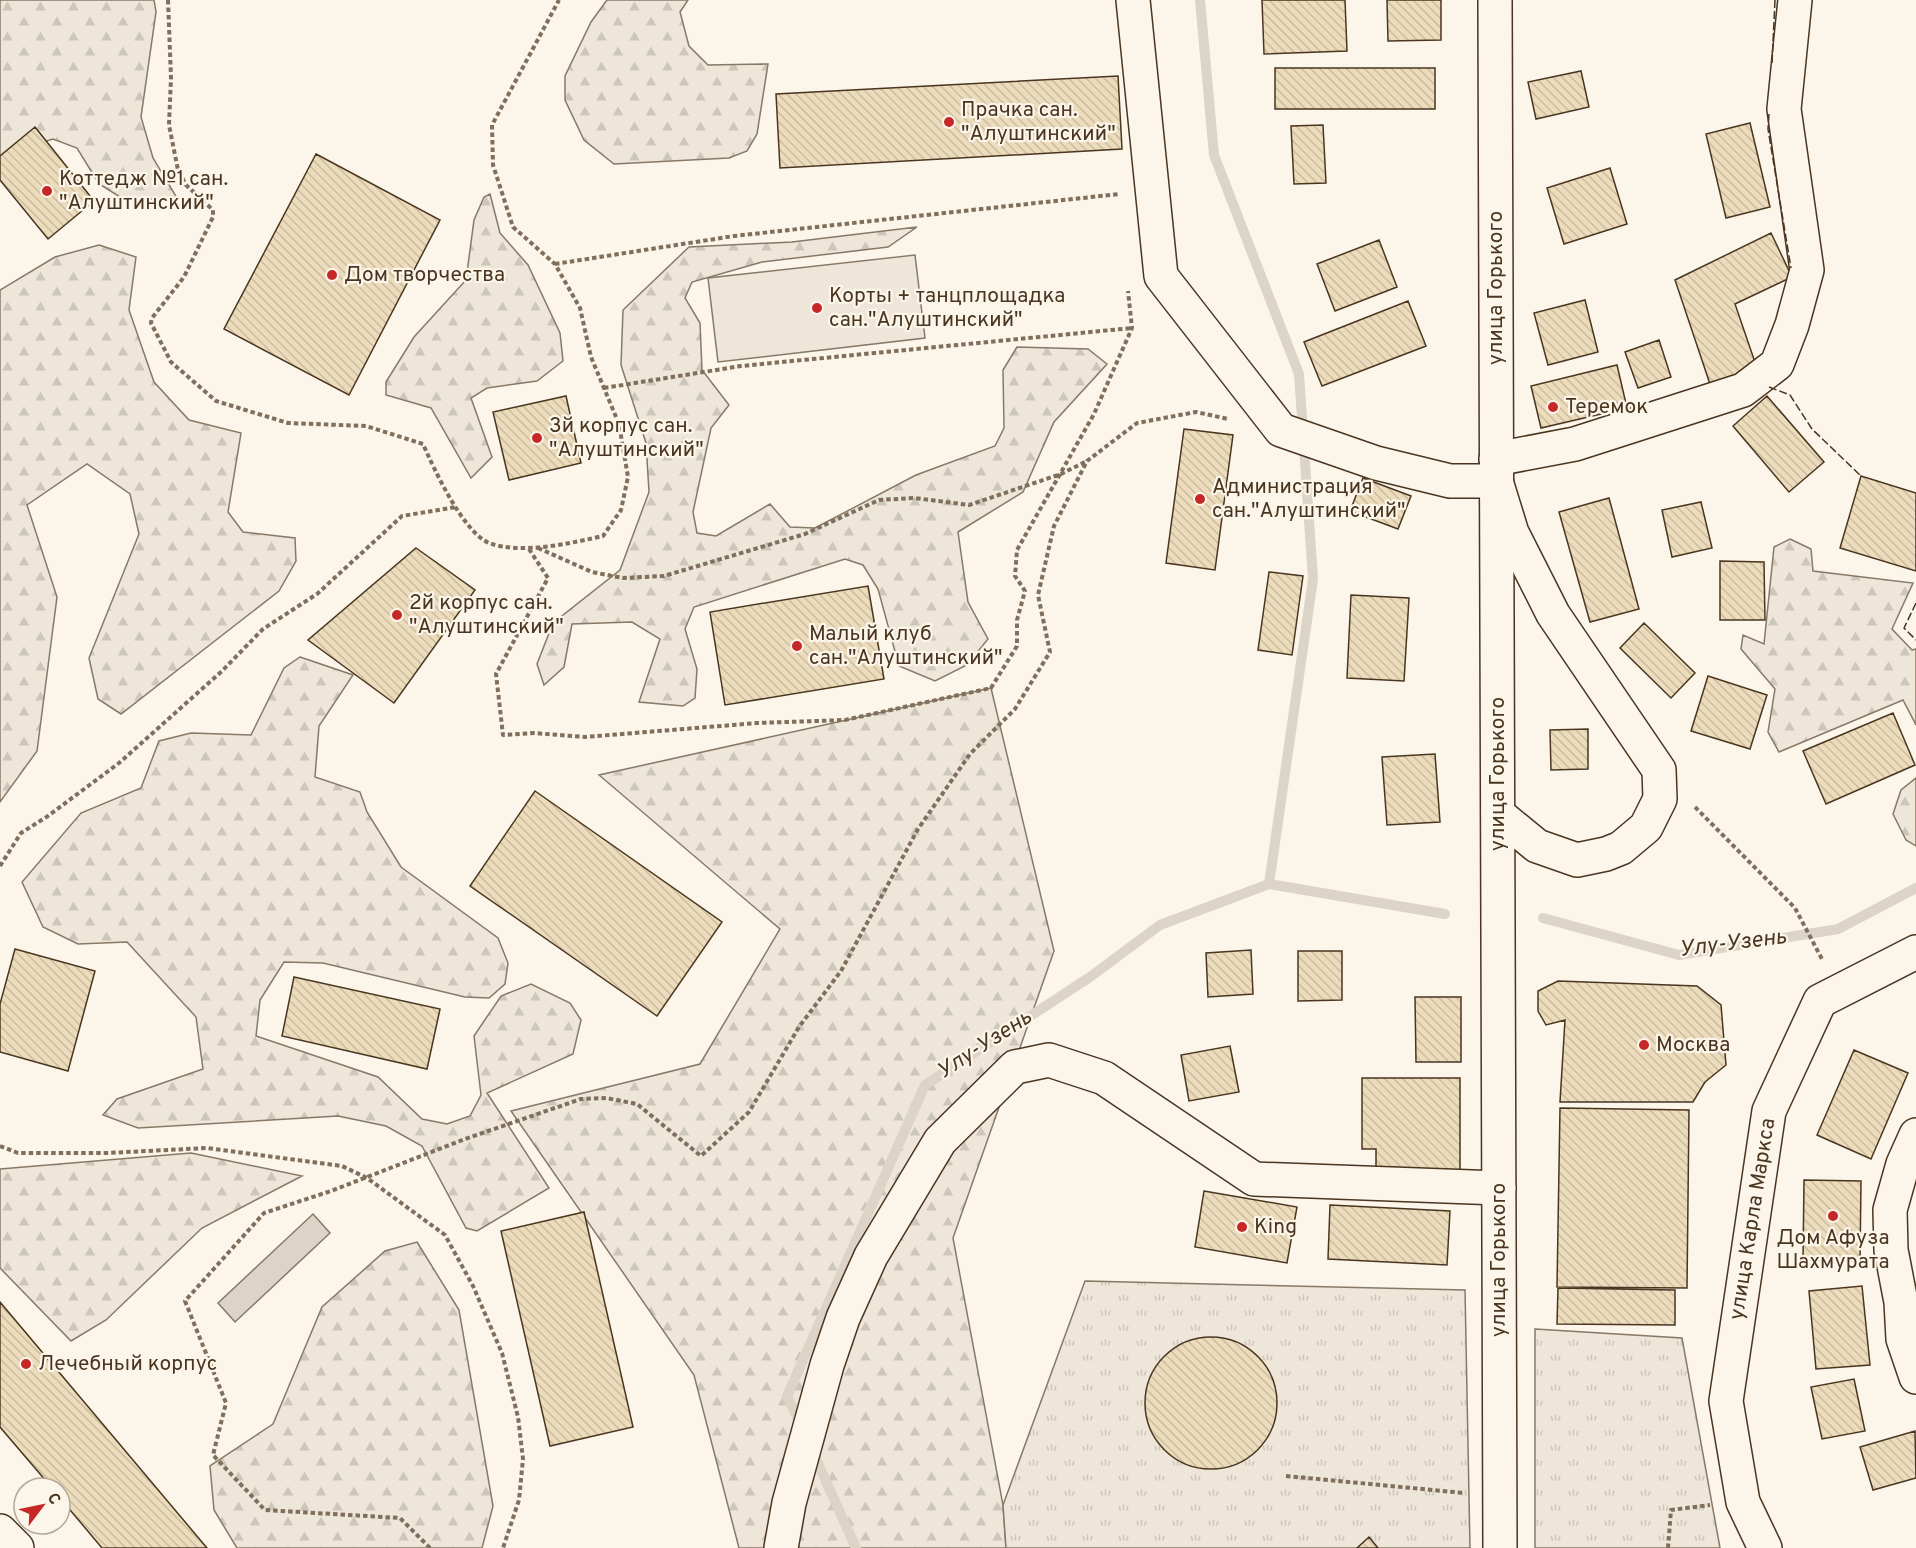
<svg xmlns="http://www.w3.org/2000/svg" width="1916" height="1548" font-family="Overpass,sans-serif">
<defs>
<pattern id="forest-firs" width="22" height="20" patternUnits="userSpaceOnUse" patternTransform="scale(1.5)"><rect width="22" height="20" fill="#ede6d9"/><path d="M5 1l3.5 6h-7zM16 11l3.5 6h-7z" fill="#cdc6ba"/></pattern>
<pattern id="park-tufts" width="24" height="20" patternUnits="userSpaceOnUse" patternTransform="scale(1.5)"><rect width="24" height="20" fill="#ede6d9"/><path d="M3 7l-1-3M5 7V3M7 7l1-3M15 17l-1-3M17 17v-4M19 17l1-3" fill="none" stroke="#cdc6ba"/></pattern>
<pattern id="building-back-hatch" width="6" height="6" patternUnits="userSpaceOnUse" patternTransform="scale(1.5)"><rect width="6" height="6" fill="#ecdcbc"/><path d="M-1 5l2 2M0 0l6 6M5-1l2 2" fill="none" stroke="#ccbda1"/></pattern>
</defs>
<rect width="100%" height="100%" fill="#fbf6e9"/>
<path fill="#ede6d9" stroke="#887966" stroke-width="1.5" d="M915 255 925 338 718 362 708 278Z"/>
<path fill="url(#forest-firs)" stroke="#887966" stroke-width="1.5" d="M0 0H154L156 12 141 117 153 158 177 198 125 200 99 184 77 148 53 139 26 147 0 169Z
M607 0H688L680 12 689 46 708 65 768 64 757 134 747 151 729 158 614 164 584 140 565 100V76L591 22Z
M490 194 500 233 528 265 560 333 563 361 537 381 487 388 471 398 492 457 471 478 431 408 386 395V382L414 337 466 280 474 220 484 197Z
M917 227 888 247 762 262 692 282 685 298 700 323 702 370 729 405 711 428 693 512 697 533 716 536 770 504 790 527 815 528 916 475 995 446 1004 428 1003 370 1017 347 1088 349 1107 364 1054 422 1023 492 958 532 968 602 988 639 967 665 935 681 899 666 878 589 863 565 845 559 694 607 685 629 697 669 695 698 683 706 639 702 660 639 632 622 572 624 564 667 544 685 537 664 553 623 620 570 649 492 646 443 621 365 623 310 689 247 792 242Z
M99 245 136 257 129 310 154 382 189 420 241 433 228 512 243 532 295 538 296 561 279 591 121 714 98 699 89 658 139 534 130 494 87 464 27 505 57 597 37 751 0 802V290L55 257Z
M1790 539 1811 549 1813 571 1913 583 1892 629 1912 650 1916 649V725L1903 700 1779 752 1768 732 1775 689 1741 649 1743 635 1764 644 1774 547Z
M300 657 353 675 319 726 315 777 360 792 367 812 401 867 498 938 508 963 505 984 489 998 465 997 323 963 284 962 260 1000 256 1036 378 1077 422 1119 447 1124 470 1116 481 1095 474 1036 501 996 531 984 570 1003 581 1020 573 1054 487 1093 549 1188 477 1231 466 1228 422 1146 386 1126 338 1116 138 1128 103 1115 117 1099 203 1069 196 1017 127 942 78 944 43 927 22 882 81 813 141 788 159 741 191 733 251 735 284 668Z
M991 688 1054 951 953 1238 1003 1505 1006 1548H739L694 1375 511 1111 700 1064 780 929 599 775Z
M1916 778V846L1906 840 1893 814 1901 790Z
M191 1153 302 1176 202 1228 106 1320 71 1341 0 1268V1169Z
M417 1242 459 1310 493 1506 482 1548H237L214 1510 210 1466 273 1424 322 1307 385 1251Z"/>
<path fill="url(#park-tufts)" stroke="#887966" stroke-width="1.5" d="M1085 1281 1465 1290 1470 1548H1006L1003 1505Z
M1535 1329 1682 1338 1720 1548H1535Z"/>
<path fill="#dcd4c6" stroke="#887966" stroke-width="1.5" d="M313 1214 330 1233 235 1322 218 1303Z"/>
<g fill="none" stroke-linecap="round" stroke-linejoin="round">
<path stroke="#dcd4c6" stroke-width="10" d="M1200 0 1214 155 1299 374 1313 579 1269 884
M1543 918 1679 955 1838 929 1916 888
M802 1427 787 1396 925 1085 1090 977 1160 925 1269 884 1445 914
M812 1450 856 1548"/>
</g>
<path fill="url(#building-back-hatch)" stroke="#4a3520" stroke-width="1.5" d="M1262 0H1345L1347 51 1264 54Z
M1387 0H1441V40L1388 41Z
M1275 68H1435V109H1275Z
M1581 71 1589 107 1536 119 1528 82Z
M1118 76 1122 149 780 168 776 94Z
M1750 123 1770 207 1726 218 1706 134Z
M1323 125 1326 183 1294 184 1291 126Z
M35 127 94 201 48 239 0 180V156Z
M316 154 440 220 349 395 224 329Z
M1610 168 1627 224 1564 244 1547 188Z
M1771 233 1792 277 1735 304 1758 371 1711 387 1675 280Z
M1379 240 1397 287 1335 311 1317 264Z
M1585 300 1598 352 1548 365 1534 313Z
M1408 301 1426 346 1322 386 1304 342Z
M1659 340 1671 377 1638 388 1625 352Z
M1617 365 1627 408 1541 428 1531 386Z
M566 396 581 463 509 480 493 412Z
M1767 396 1824 462 1789 492 1733 426Z
M1184 429 1233 435 1215 570 1166 563Z
M1861 476 1916 493V571L1840 548Z
M1363 478 1411 496 1398 529 1350 511Z
M1609 498 1639 609 1590 622 1559 512Z
M1701 502 1712 548 1672 557 1662 510Z
M416 548 475 590 394 703 308 640Z
M1720 561 1764 562 1765 620H1720Z
M1269 572 1303 576 1292 655 1258 650Z
M868 586 884 679 725 705 710 612Z
M1351 595 1409 598 1404 681 1347 678Z
M1644 623 1695 673 1671 698 1620 648Z
M1708 676 1767 695 1750 749 1691 731Z
M1893 713 1915 765 1826 804 1803 751Z
M1588 729V769L1551 770 1550 730Z
M1435 754 1440 822 1387 825 1382 757Z
M535 791 722 922 657 1016 470 886Z
M15 949 95 971 68 1071 0 1052V1004Z
M1251 950 1253 994 1208 997 1206 953Z
M1298 951H1342V1000L1298 1001Z
M294 977 440 1009 427 1069 282 1036Z
M1558 981 1697 986 1721 1005 1726 1065 1705 1082 1693 1102H1560L1565 1020 1546 1025 1538 1011V991Z
M1415 997H1461V1062H1416Z
M1230 1046 1239 1092 1189 1101 1181 1055Z
M1854 1050 1908 1073 1871 1159 1817 1135Z
M1362 1078H1460V1178H1394L1395 1167H1376V1149H1362Z
M1560 1108 1689 1110 1687 1288 1557 1287Z
M1804 1180 1861 1181 1860 1261 1803 1260Z
M1204 1191 1297 1207 1287 1263 1195 1247Z
M1330 1205 1450 1211 1447 1265 1328 1259Z
M584 1212 633 1427 550 1446 501 1231Z
M1862 1286 1870 1365 1816 1369 1809 1291Z
M1558 1288 1675 1290V1325L1557 1324Z
M0 1302 207 1548H102L60 1498V1488H52L0 1427Z
M1145 1403a66 66 0 1 1 132 0a66 66 0 1 1-132 0Z
M1854 1379 1865 1431 1822 1439 1811 1387Z
M1915 1431 1916 1478 1873 1490 1860 1447Z
M1369 1537 1378 1548H1357Z"/>
<g fill="none" stroke-linecap="round" stroke-linejoin="round">
<defs>
<path id="minor" d="M1133 0 1161 276 1281 430 1376 463 1450 481H1496L1512 533 1553 614 1659 770 1660 799 1646 827 1621 848 1606 854 1577 860 1537 846 1498 814
M1496 459 1575 444 1743 390 1777 364 1792 325 1807 270 1784 109 1795 0
M1916 1135 1903 1164 1890 1210 1891 1250 1901 1302 1903 1339 1916 1377
M0 1531 17 1548
M781 1548 789 1503 827 1365 843 1318 871 1256 940 1141 1015 1067 1049 1060 1104 1078 1254 1179 1499 1188
M1765 1548 1743 1502 1726 1401 1769 1111 1820 1001 1916 952"/>
<path id="major" d="M1495 0 1500 1548"/>
</defs>
<use href="#minor" stroke="#4a3520" stroke-width="36"/>
<use href="#major" stroke="#4a3520" stroke-width="36"/>
<path stroke="#7f6f5c" stroke-width="4" stroke-dasharray="4.5 3" stroke-linecap="butt" d="M168 0 171 78 169 125 178 170 186 185 213 210V217L184 277 152 318 151 323 171 362 216 401 288 423 366 426 423 444C434 469 463 532 489 543 522 555 571 543 603 536L621 510 628 477 619 424 591 357 580 308 555 264 513 227 493 165 492 125 559 0
M555 264 734 236 1119 194
M604 388 741 366 1132 328
M538 548 592 572 623 578 664 576 805 534 879 500 915 498 969 505 1061 474 1087 461
M529 549 548 578 496 674 503 735 534 733 585 737 757 723 845 720 991 688 1017 646V620L1025 591 1015 576 1017 550 1094 414 1132 328 1128 291
M1695 807 1795 908 1823 961
M0 866 21 833 48 816 119 763 221 672 263 629 317 594 402 516 456 507
M0 1146 18 1153H108L207 1148 342 1166 367 1178 445 1235 473 1286 502 1353 518 1417 523 1459 519 1500 503 1548
M1286 1476 1464 1493
M430 1548 400 1518 265 1510 213 1455 226 1403 185 1301 264 1213 331 1191 465 1139 581 1099 606 1098 637 1104 701 1156 749 1112 799 1027 841 971 918 829 970 754 1015 709 1050 652 1038 595 1054 526 1087 461 1137 423 1196 412 1228 419
M1668 1548 1671 1510 1710 1505"/>
<use href="#minor" stroke="#fbf6e9" stroke-width="33"/>
<use href="#major" stroke="#fbf6e9" stroke-width="33"/>
<path stroke="#4a3520" stroke-width="1.5" stroke-dasharray="8 3" stroke-linecap="butt" d="M1772 63 1775 0
M1769 114 1768 129 1791 268
M1769 387 1790 395 1812 429 1861 476
M1916 603 1904 628 1916 640"/>
</g>
<g fill="#c62828" stroke="#fbf6e9" stroke-width="2">
<circle cx="949" cy="122" r="6"/>
<circle cx="47" cy="191" r="6"/>
<circle cx="332" cy="275" r="6"/>
<circle cx="817" cy="308" r="6"/>
<circle cx="1553" cy="407" r="6"/>
<circle cx="537" cy="438" r="6"/>
<circle cx="1200" cy="499" r="6"/>
<circle cx="397" cy="615" r="6"/>
<circle cx="797" cy="646" r="6"/>
<circle cx="1644" cy="1045" r="6"/>
<circle cx="1833" cy="1216" r="6"/>
<circle cx="1242" cy="1227" r="6"/>
<circle cx="26" cy="1364" r="6"/>
</g>
<g text-anchor="middle" dominant-baseline="central" stroke-width="4.5" stroke-linejoin="round" paint-order="stroke">
<g font-size="21" fill="#4a3520" stroke="#fbf6e9" text-anchor="start">
<text x="961" y="110">Прачка сан.<tspan x="961" dy="24">"Алуштинский"</tspan></text>
<text x="59" y="179">Коттедж №1 сан.<tspan x="59" dy="24">"Алуштинский"</tspan></text>
<text x="344" y="275">Дом творчества</text>
<text x="829" y="296">Корты + танцплощадка<tspan x="829" dy="24">сан."Алуштинский"</tspan></text>
<text x="1565" y="407">Теремок</text>
<text x="549" y="426">3й корпус сан.<tspan x="549" dy="24">"Алуштинский"</tspan></text>
<text x="1212" y="487">Администрация<tspan x="1212" dy="24">сан."Алуштинский"</tspan></text>
<text x="409" y="603">2й корпус сан.<tspan x="409" dy="24">"Алуштинский"</tspan></text>
<text x="809" y="634">Малый клуб<tspan x="809" dy="24">сан."Алуштинский"</tspan></text>
<text x="1656" y="1045">Москва</text>
<text x="1254" y="1227">King</text>
<text x="1833" y="1238" text-anchor="middle">Дом Афуза<tspan x="1833" dy="24">Шахмурата</tspan></text>
<text x="38" y="1364">Лечебный корпус</text>
</g>
<g font-size="21" fill="#4a3520" stroke="#fbf6e9">
<text transform="translate(1496 288) rotate(-90)">улица Горького</text>
<text transform="translate(1498 774) rotate(-90)">улица Горького</text>
<text transform="translate(1753 1219) rotate(-81)">улица Карла Маркса</text>
<text transform="translate(1499 1260) rotate(-90)">улица Горького</text>
</g>
<g font-size="22" font-style="italic" fill="#4a3520" stroke="#fbf6e9">
<text transform="translate(1733 944) rotate(-7)">Улу-Узень</text>
<text transform="translate(985 1045) rotate(-33)">Улу-Узень</text>
</g>
</g>
<g transform="translate(42 1506) rotate(58)"><circle r="28" fill="#fbf6e9" stroke="#b4a999" stroke-width="1.5"/>
<path d="M0-4.5L10 22L0 15L-10 22Z" fill="#c62828"/>
<text y="-9" font-size="16" font-weight="bold" text-anchor="middle" fill="#4a3520">С</text>
</g>
</svg>
